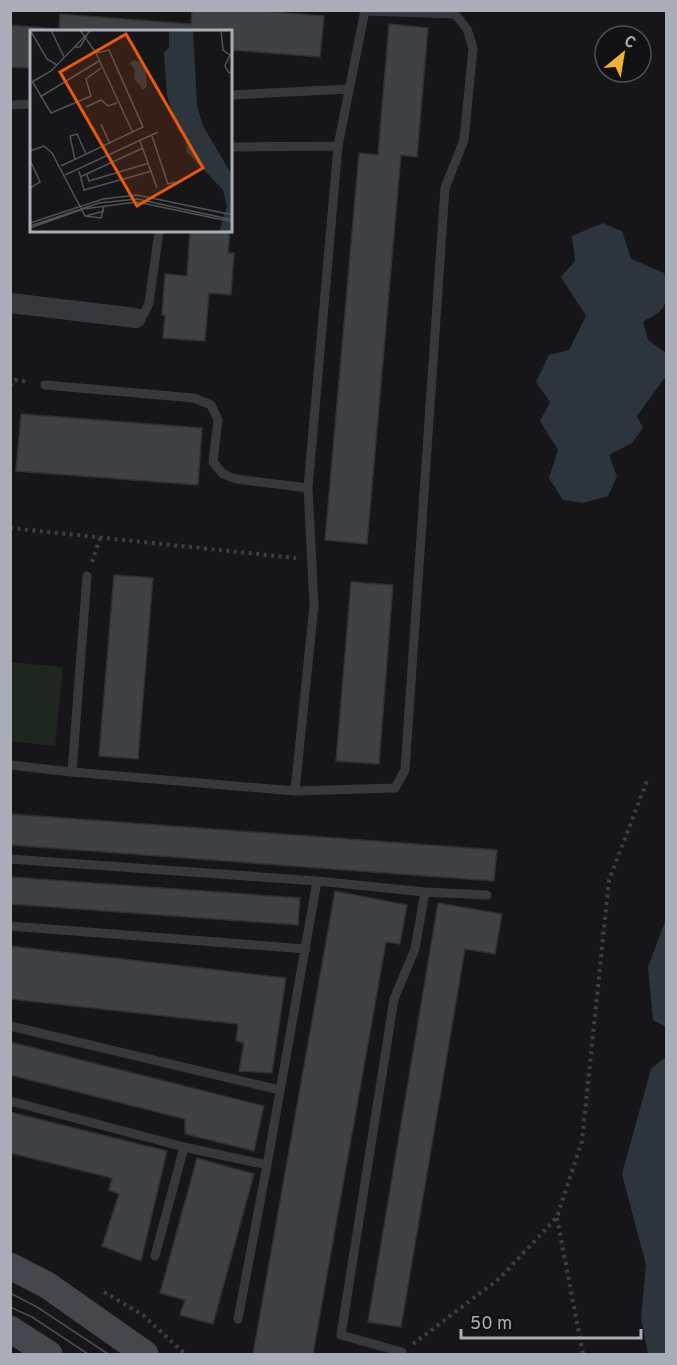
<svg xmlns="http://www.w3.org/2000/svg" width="677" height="1365" font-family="Overpass,sans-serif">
<rect width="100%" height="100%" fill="#161618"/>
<path fill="#1e261f" d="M11 662 63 667 55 746 11 741Z"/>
<path fill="#2c353c" d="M603 223 622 231 631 259 664 273C667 285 670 302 660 311 655 316 648 318 643 322L648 340 666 353V376L637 416 643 428 632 443 609 455 617 477 608 496 583 503 563 500 549 478 558 450 540 421 550 402 536 382 549 355 569 350 586 316 561 277 575 261 572 236Z
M666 919V1027L653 1020 648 967Z
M666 1057V1354H648L641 1318 646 1265 622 1174 651 1069Z"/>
<path fill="#404145" stroke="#303034" stroke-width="1.5" d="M192 10H246L324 16 320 57 231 50V32H32V68L10 67V25L59 29 60 14 191 24Z
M389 24 428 28 417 157 401 155 367 544 325 540 359 153 378 155Z
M190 231H230L228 253H234L231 295 209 293 205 341 163 338 165 315H162L165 274 187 276Z
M21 414 202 428 198 485 16 471Z
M114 575 153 578 138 759 99 756Z
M351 582 393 585 379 764 336 761Z
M10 814 497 850 494 881 10 845Z
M10 877 300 898 298 925 10 904Z
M335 891 407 905 400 944 386 942 313 1354H253Z
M438 903 502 914 495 954 465 949 401 1327 368 1322Z
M10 946 286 978 272 1073 239 1071 244 1043 236 1041 238 1024 10 999Z
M10 1042 264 1106 254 1151 185 1134V1119L10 1075Z
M10 1112 167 1151 141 1261 102 1246 119 1194 109 1190 112 1178 10 1153Z
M197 1158 254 1174 213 1324 180 1315 185 1300 160 1293Z"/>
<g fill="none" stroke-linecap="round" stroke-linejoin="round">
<path stroke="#3d3f44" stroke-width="4" stroke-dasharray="3 4.5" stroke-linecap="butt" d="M10 386 15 380 30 382
M10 528 296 558
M92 562 100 538
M557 1218 583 1354
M104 1292 143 1315 185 1354
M413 1344 500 1278 557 1217 582 1141 609 880 647 781"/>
<path stroke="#37383d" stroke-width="9" d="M231 95 349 89
M10 105 32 104
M231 147 338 146
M136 318 144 314 149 303 159 231
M45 385 194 398 211 405 218 420 213 462 223 474 236 479 308 488
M10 765 72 772 295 791 395 788 405 770 445 188 464 140 473 48 467 29 455 14 365 11
M72 772 87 576
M295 791 314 605 308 488 338 146 365 10
M10 859 317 881 425 892 487 895
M10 926 306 949
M10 1026 280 1090
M10 1101 184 1147 267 1165
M155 1256 184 1147
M238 1319 267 1165 317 881
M402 1352 341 1335 394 999 415 949 425 892"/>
<path stroke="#37383d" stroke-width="20" d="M10 303 136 318"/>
<path stroke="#45474d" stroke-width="27" d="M10 1266 47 1285 145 1354
M10 1329 49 1354"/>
<path stroke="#4a4c52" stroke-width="1.5" d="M10 1293 37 1307 108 1354
M10 1307 32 1317 88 1354"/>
</g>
<g transform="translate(30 30)">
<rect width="202" height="202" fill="#161618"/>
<path d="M139 0H163L167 75 173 96 202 145V202H189L197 176 193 160 157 122 155 107 148 100 137 66 134 23 139 17ZM104 30 110 32 116 41 117 56 113 60 104 49 105 40 99 33Z" fill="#2c353c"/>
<path fill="none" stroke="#505258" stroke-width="1.5" d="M0 0 17 29 27 35M21 0 34 27M50 0 66 23 103 103M191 0 193 20 203 27M45 17H50L57 5M200 25 195 36 199 43 203 41M2 51 21 83 61 66 56 49 71 38M2 52 21 41 61 0M10 67 69 31M56 77 71 70 78 76 87 73M71 94 80 114M122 106 138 154 145 152M110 111 127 158M0 121 14 116 22 123 55 186 71 188 74 176M0 130 10 152 0 158M45 130 40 106 47 104 56 124M31 136 113 97 79 20 66 23M49 141 54 160 122 141M35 145 128 102M57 145 59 151 119 133M50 147 113 118M56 186 74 181M0 193 73 169 107 165 203 185M0 196 69 173 107 169 203 190M0 198 53 179 107 172 203 192"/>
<path fill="#e8590c" fill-opacity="0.15" stroke="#e8590c" stroke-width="3" d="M96 4 173 138 107 176 30 42Z"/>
<rect width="202" height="202" fill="none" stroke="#a8adb8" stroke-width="3"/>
</g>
<rect width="677" height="1365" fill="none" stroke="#a8adb8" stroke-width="24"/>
<g transform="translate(623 54) rotate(30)"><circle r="28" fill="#111113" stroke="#4d4f55" stroke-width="1.5"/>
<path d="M0-4.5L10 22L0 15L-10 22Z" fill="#f2b134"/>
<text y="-9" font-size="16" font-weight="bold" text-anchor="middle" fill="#a8adb8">С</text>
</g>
<path d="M461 1329v9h180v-9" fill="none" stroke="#a8adb8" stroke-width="3"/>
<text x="470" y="1329" font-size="18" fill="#a8adb8" stroke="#111113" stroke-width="4.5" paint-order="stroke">50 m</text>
</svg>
